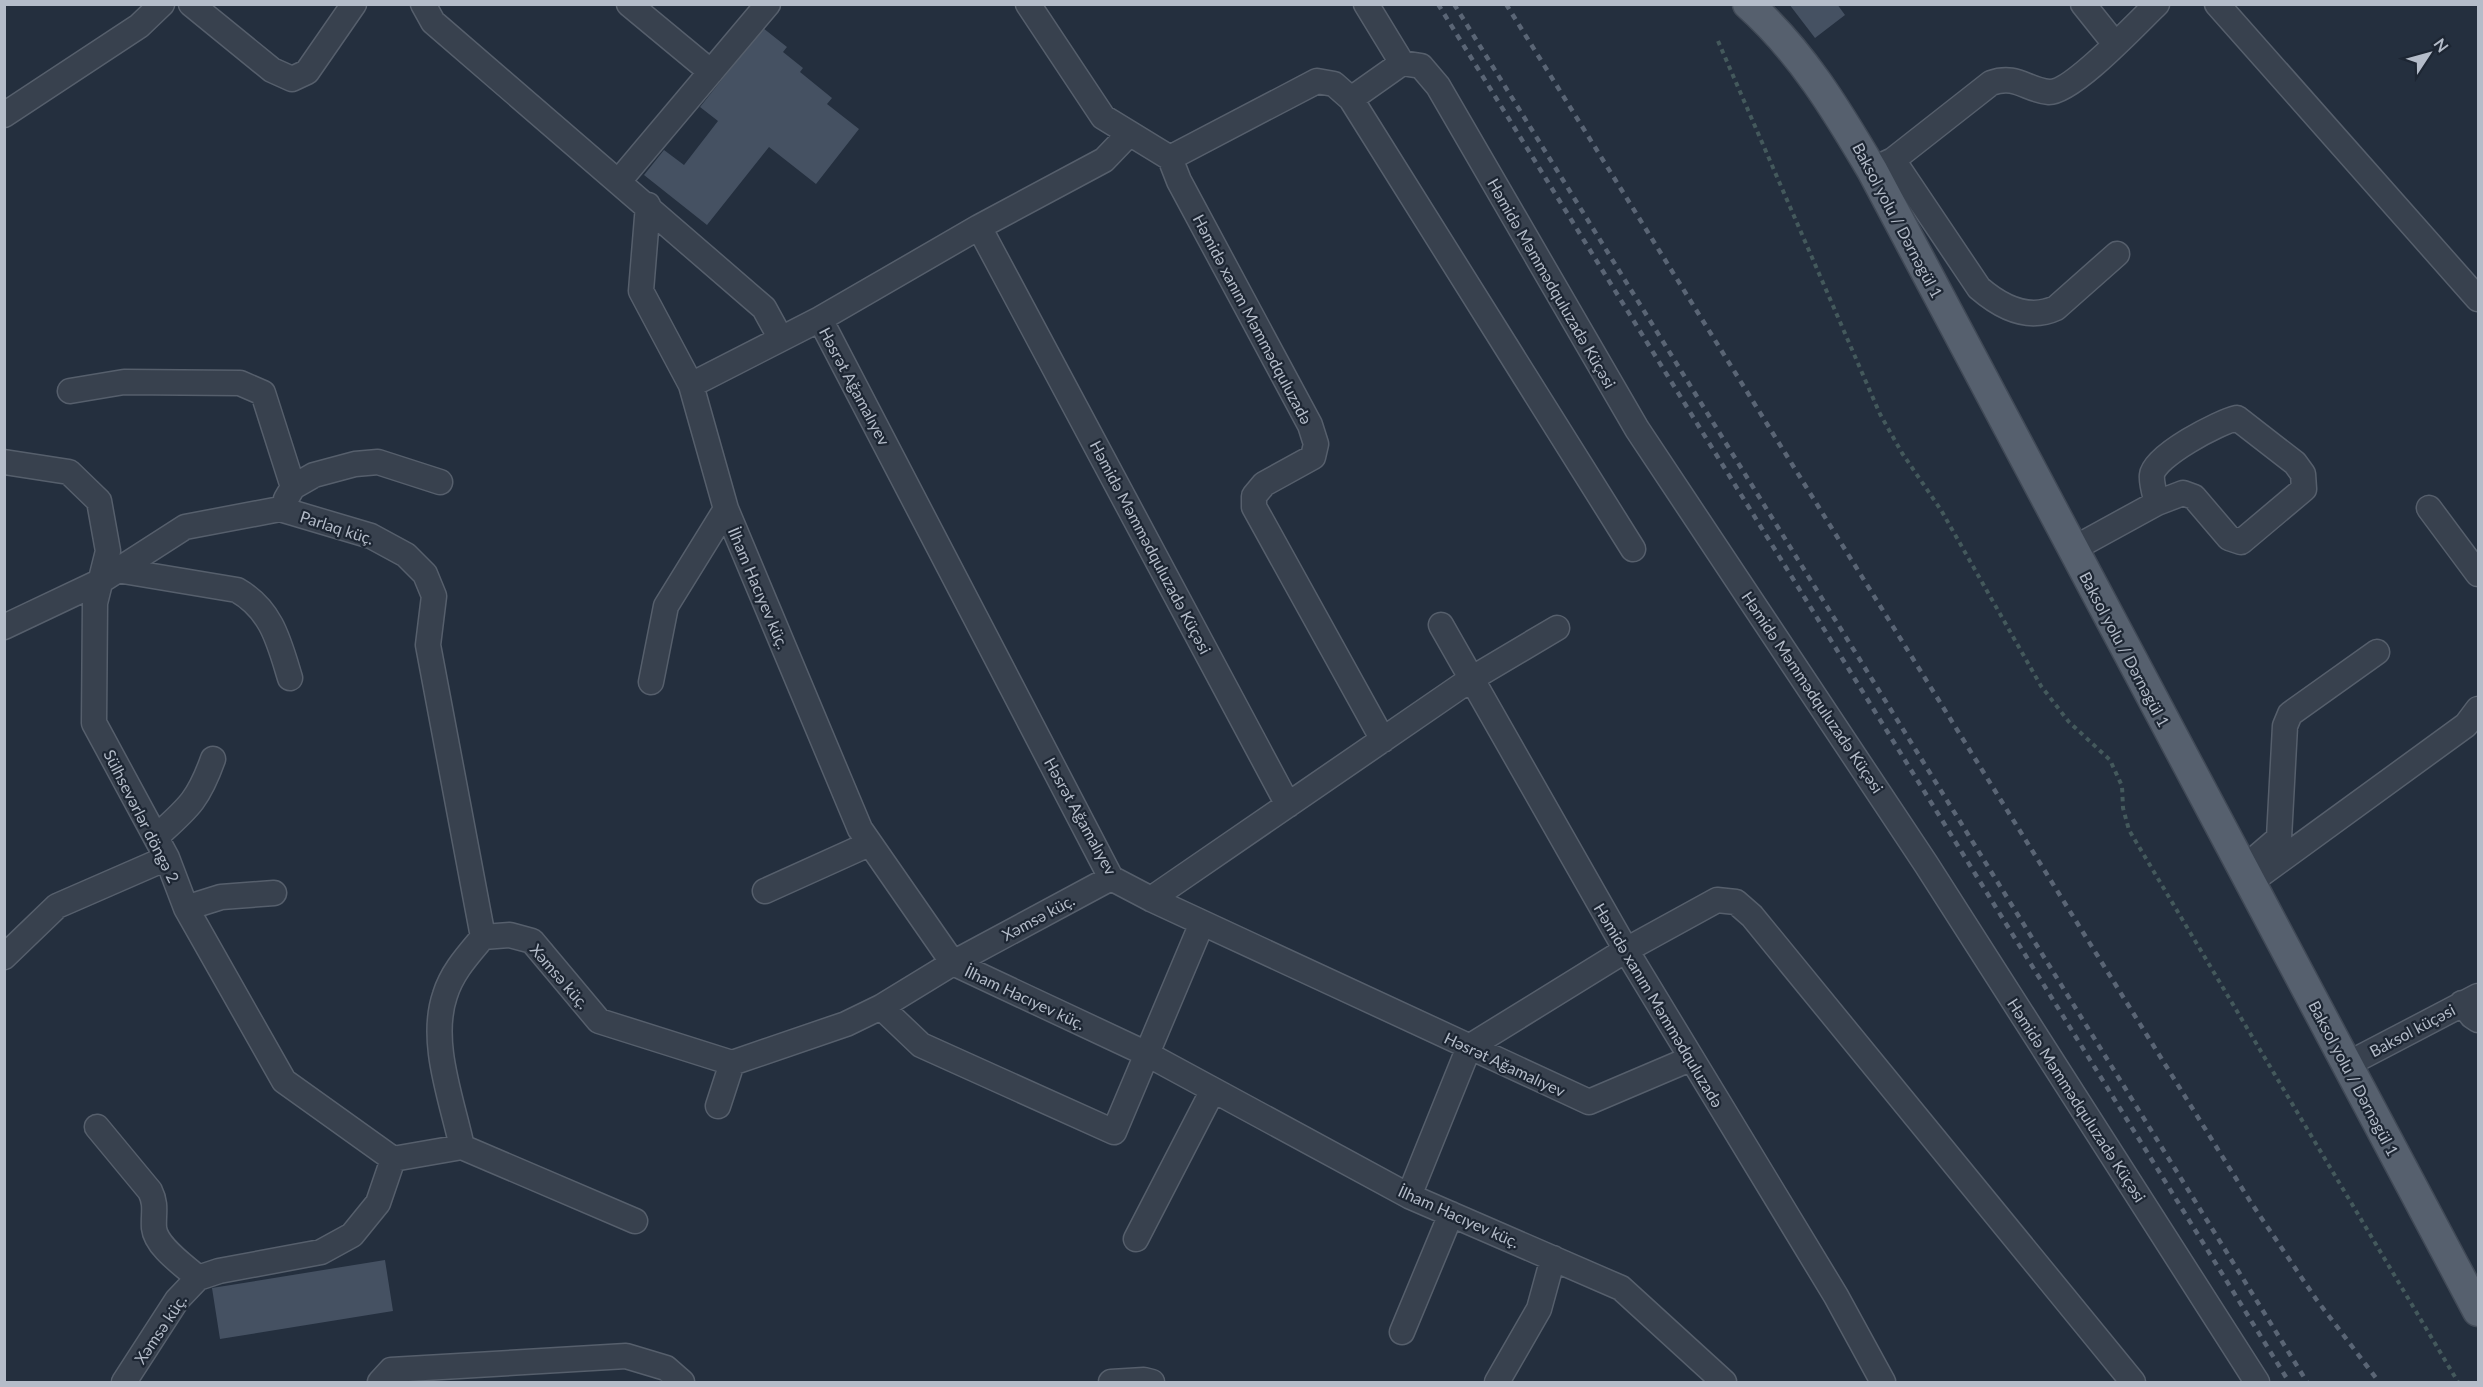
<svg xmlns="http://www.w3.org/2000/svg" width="2483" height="1387" font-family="Lato,sans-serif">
<rect width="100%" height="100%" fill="#242f3e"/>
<path fill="#455162" d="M1789 4H1837L1845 15 1815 38Z
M763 28 787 47 783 52 803 68 800 72 832 98 827 104 859 129 816 184 769 147 707 225 644 175 664 150 684 165 718 121 700 107Z
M385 1260 393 1311 220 1339 212 1288Z"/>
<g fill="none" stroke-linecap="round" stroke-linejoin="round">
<defs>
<path id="minor" d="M191 4 272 70 292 79 307 72 354 4
M423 4 433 22 764 308 781 339
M629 4 711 72
M1028 4 1103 117 1170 158 1179 181 1310 425 1316 444 1313 457 1264 484 1254 496V507L1383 740
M1366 4 1402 63
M2083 4 2115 44
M2217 4 2478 299
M1351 99 1402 63 1421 66 1438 86 1637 429 1926 864 2257 1382
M4 115 139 26 162 4
M1170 158 1317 81 1334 84 1351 99 1633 549
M1893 160 1979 288C2001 307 2028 321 2056 308L2117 254
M1872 170 1893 160 1991 83C2017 74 2026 90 2049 92 2072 93 2138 22 2157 4
M619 181 768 4
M648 205 641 291 691 385 726 509 860 829 953 963 1147 1054 1409 1196 1621 1288 1724 1382
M979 227 1288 805
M820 319 1111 878 1151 899 1589 1102 1690 1059
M691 385 820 319 979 227 1104 160 1128 135
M70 391 124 382 240 383 263 393 293 487
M4 462 69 472 99 501 108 551 95 603 94 723 167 858 186 908 284 1081 393 1159
M286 499 293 487 314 475 355 464 378 462 440 482
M2429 508 2478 574
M2073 549 2157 503 2183 493 2194 497 2229 538 2241 542 2304 489 2303 474 2295 463 2237 418C2219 422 2154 456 2152 475 2151 483 2155 495 2157 503
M117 570 237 590C272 610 279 642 290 678
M1441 625 1626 950 1836 1296 1883 1382
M4 627 101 581 185 527 280 509 371 536 406 555 425 574 434 596 428 645 483 937
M651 682 666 606 726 509
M156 837C188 808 198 801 213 759
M2251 862 2279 838 2285 726 2290 714 2377 652
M2249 883 2466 725 2478 709
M765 891 869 844
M1151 899 1471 679 1557 628
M186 908 221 897 274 893
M4 957 57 906 167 858
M2462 1003 2472 1016 2478 1020
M881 1007 921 1045 1114 1132 1202 923
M2346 1065 2478 996
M718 1106 732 1063
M97 1127 150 1191C157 1205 153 1214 154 1228 156 1247 185 1266 198 1278
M462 1147 635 1221
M1409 1196 1469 1047 1626 950 1717 900 1736 902 1752 916 2133 1382
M1136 1239 1213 1090
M1402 1332 1451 1214
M124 1382 177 1300 198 1278 219 1271 321 1252 352 1235 378 1203 393 1159 462 1147C452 1100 429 1042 445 995 452 972 468 955 483 937L510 935 532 941 599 1021 732 1063 846 1024 881 1007 953 963 1111 878
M380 1382 391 1370 626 1356 666 1368 682 1382
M1111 1382 1144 1380 1152 1382
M1497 1382 1539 1309 1553 1258"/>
<path id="major" d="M1748 4C1801 51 1836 109 1872 170L2478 1311"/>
</defs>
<use href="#minor" stroke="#565f6c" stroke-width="27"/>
<use href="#major" stroke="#414a57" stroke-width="33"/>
<path stroke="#44595c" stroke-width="4" stroke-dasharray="4.5 4.5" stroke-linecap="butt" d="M1718 41 1880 414 1902 453 1941 510 2041 686 2069 722 2110 760 2122 786 2123 808 2129 830 2458 1382"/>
<use href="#minor" stroke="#38414e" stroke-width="24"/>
<use href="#major" stroke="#56606e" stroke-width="30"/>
<path stroke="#5a6575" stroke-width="4.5" stroke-dasharray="6 6" stroke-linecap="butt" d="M1438 4 2289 1382
M1454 4 2307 1382
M1506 4 2250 1201 2316 1299 2379 1382"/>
</g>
<g text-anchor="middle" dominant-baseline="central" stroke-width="4.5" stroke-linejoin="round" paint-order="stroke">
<g font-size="16" fill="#b4bcc9" stroke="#1d2633">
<text transform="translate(1898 220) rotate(62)">Baksol yolu / Dərnəgül 1</text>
<text transform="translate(1552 283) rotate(60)">Həmidə Məmmədquluzadə Küçəsi</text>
<text transform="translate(1253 319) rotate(62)">Həmidə xanım Məmmədquluzadə</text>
<text transform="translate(855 386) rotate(62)">Həsrət Ağamalıyev</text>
<text transform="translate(337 527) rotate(18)">Parlaq küç.</text>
<text transform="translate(1151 547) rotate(62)">Həmidə Məmmədquluzadə Küçəsi</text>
<text transform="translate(759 588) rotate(67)">İlham Hacıyev küç.</text>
<text transform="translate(2125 649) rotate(62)">Baksol yolu / Dərnəgül 1</text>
<text transform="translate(1813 692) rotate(56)">Həmidə Məmmədquluzadə Küçəsi</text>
<text transform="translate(142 816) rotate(63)">Sülhsevərlər döngə 2</text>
<text transform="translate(1081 816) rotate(61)">Həsrət Ağamalıyev</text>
<text transform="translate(1038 917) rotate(-28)">Xəmsə küç.</text>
<text transform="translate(560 976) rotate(49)">Xəmsə küç.</text>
<text transform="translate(1025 997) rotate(25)">İlham Hacıyev küç.</text>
<text transform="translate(1659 1005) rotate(59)">Həmidə xanım Məmmədquluzadə</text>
<text transform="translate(2412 1030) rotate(-28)">Baksol küçəsi</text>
<text transform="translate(1505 1064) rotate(25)">Həsrət Ağamalıyev</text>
<text transform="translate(2354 1078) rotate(62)">Baksol yolu / Dərnəgül 1</text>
<text transform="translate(2077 1100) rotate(57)">Həmidə Məmmədquluzadə Küçəsi</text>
<text transform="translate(1459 1216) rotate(24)">İlham Hacıyev küç.</text>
<text transform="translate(160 1329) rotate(-56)">Xəmsə küç.</text>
</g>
</g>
<rect width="2483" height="1387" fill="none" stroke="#b4bcc9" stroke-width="12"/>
<g transform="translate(2429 54) rotate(54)" stroke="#1d2633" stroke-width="4.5" paint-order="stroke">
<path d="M0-4.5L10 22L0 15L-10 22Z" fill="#b4bcc9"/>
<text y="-9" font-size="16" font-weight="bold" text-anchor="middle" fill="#b4bcc9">N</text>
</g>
</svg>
